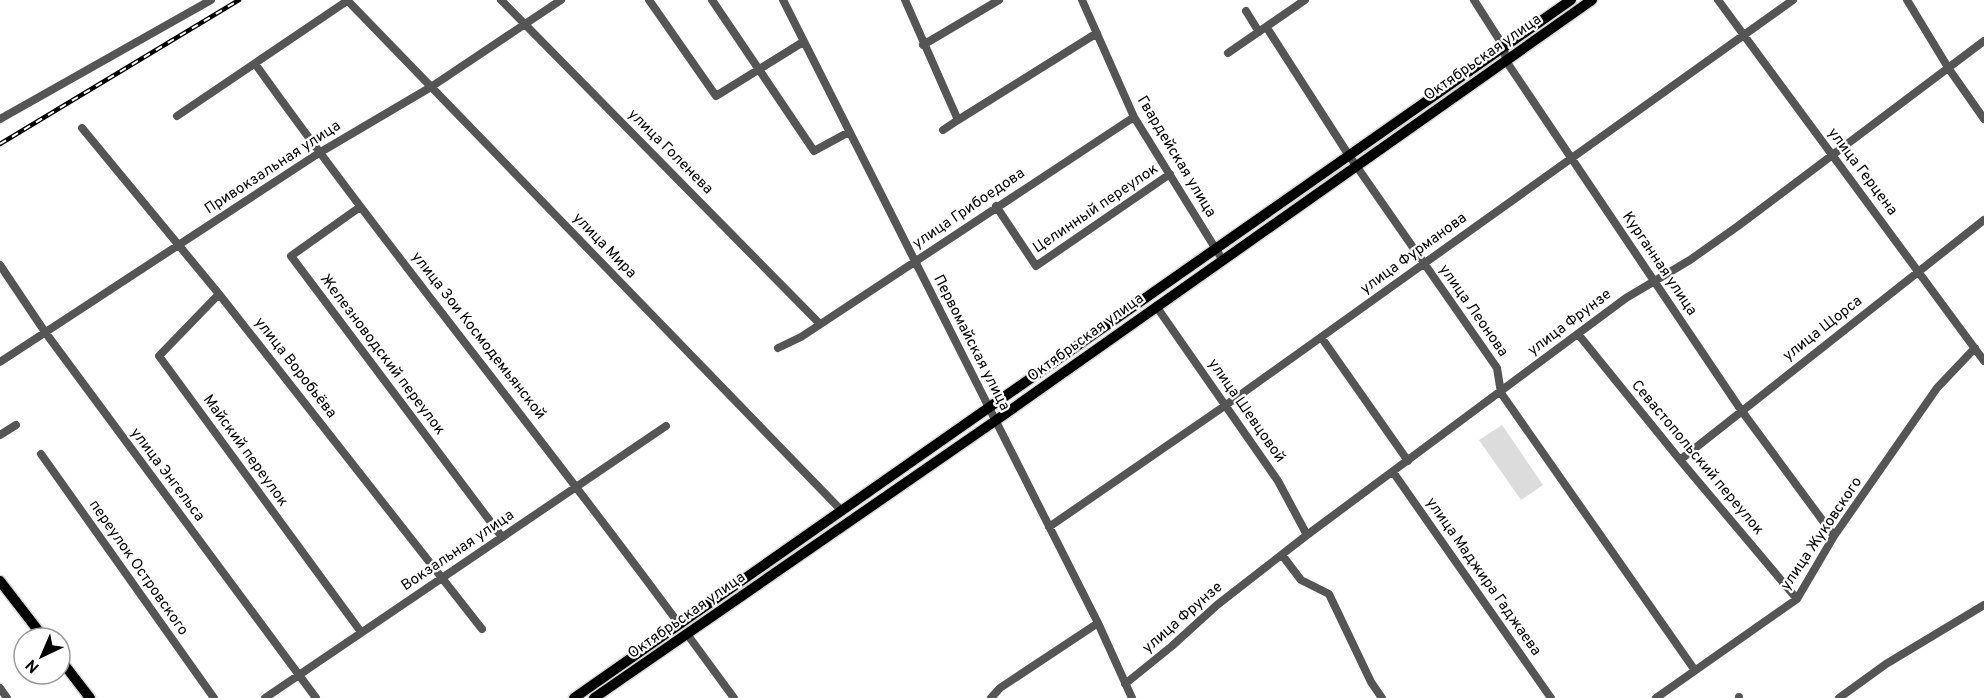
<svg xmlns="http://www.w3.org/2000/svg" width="1984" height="698" font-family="Overpass,sans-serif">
<rect width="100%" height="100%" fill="#fff"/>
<path fill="#dcdcdc" d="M1502 425 1543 485 1521 500 1479 440Z"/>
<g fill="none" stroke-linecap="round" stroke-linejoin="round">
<defs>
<path id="major" d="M0 581 44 638
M60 659 90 698
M574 698 1571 0
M594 698 995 421 1592 0"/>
</defs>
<use href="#major" stroke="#dbdbdb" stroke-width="13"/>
<path stroke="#555" stroke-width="8" d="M347 0 842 511
M501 0 819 323
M649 0 716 96 803 42
M712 0 814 151 849 132
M783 0 1098 623 1132 698
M905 0 958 120 1097 33
M1082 0 1134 117 1222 259
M1474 0 1504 47 1506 61 1741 410 1834 536
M1718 0 1984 361
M1907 0 1949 69 1984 119
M1246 11 1259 32
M1267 28 1348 154 1497 368 1501 393 1694 669
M923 45 999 0
M1228 53 1305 0
M256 65C392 255 541 436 679 624
M177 116 347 1
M0 119 211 0
M82 128 219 294 482 629
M943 130 958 120
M996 206 1036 266 1170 174
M360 207 291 256 502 537
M0 265 45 332 316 698
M219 294 159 356 361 632
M1156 306 1278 481 1307 535
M1578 334 1680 460 1797 599
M1321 337 1408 461
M778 348 801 337 1134 117
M0 362 319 153 431 87 561 0
M0 435 16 425
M41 454 214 698
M1680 460 1984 220
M1393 472 1551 698
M1049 527 1226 405 1793 0
M1282 555 1301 580 1329 594 1371 682 1382 698
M687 634 734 698
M1125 684 1172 646 1217 605 1307 535 1626 298 1690 260 1738 226 1984 41
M0 688 7 698
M265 698 666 426
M991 698 1000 688 1098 623
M1656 698 1797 599 1834 536 1937 388 1975 348
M1739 698V697
M1839 698 1886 664 1984 605"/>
<use href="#major" stroke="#000" stroke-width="10"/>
<defs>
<path id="rail" d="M0 144 239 0"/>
</defs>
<use href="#rail" stroke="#000" stroke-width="4.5"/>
<use href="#rail" stroke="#fff" stroke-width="2" stroke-dasharray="7" stroke-linecap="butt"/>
</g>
<g text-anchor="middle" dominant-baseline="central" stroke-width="4.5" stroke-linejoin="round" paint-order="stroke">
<g font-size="15" fill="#000" stroke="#fff">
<text transform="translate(1483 58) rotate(-35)">Октябрьская улица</text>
<text transform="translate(670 152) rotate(45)">улица Голенева</text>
<text transform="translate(1176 157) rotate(59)">Гвардейская улица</text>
<text transform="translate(273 168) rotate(-33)">Привокзальная улица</text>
<text transform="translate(1862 172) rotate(53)">улица Герцена</text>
<text transform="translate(969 209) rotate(-34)">улица Грибоедова</text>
<text transform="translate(1096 209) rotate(-34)">Целинный переулок</text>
<text transform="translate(604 246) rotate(46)">улица Мира</text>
<text transform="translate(1414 254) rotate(-36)">улица Фурманова</text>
<text transform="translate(1659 264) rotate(56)">Курганная улица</text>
<text transform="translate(1473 311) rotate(55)">улица Леонова</text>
<text transform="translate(1570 323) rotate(-37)">улица Фрунзе</text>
<text transform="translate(1823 329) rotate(-38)">улица Щорса</text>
<text transform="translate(478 336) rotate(52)">улица Зои Космодемьянской</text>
<text transform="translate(1086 338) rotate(-36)">Октябрьская улица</text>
<text transform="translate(971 343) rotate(63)">Первомайская улица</text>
<text transform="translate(382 355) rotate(53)">Железноводский переулок</text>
<text transform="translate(295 368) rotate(52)">улица Воробьёва</text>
<text transform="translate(1246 411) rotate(55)">улица Шевцовой</text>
<text transform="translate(245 451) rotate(54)">Майский переулок</text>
<text transform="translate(1697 458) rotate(50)">Севастопольский переулок</text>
<text transform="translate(167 475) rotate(53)">улица Энгельса</text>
<text transform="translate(1822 534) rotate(-56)">улица Жуковского</text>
<text transform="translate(458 551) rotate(-34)">Вокзальная улица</text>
<text transform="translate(138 568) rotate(55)">переулок Островского</text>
<text transform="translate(1483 577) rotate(55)">улица Маджира Гаджаева</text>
<text transform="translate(687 616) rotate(-35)">Октябрьская улица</text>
<text transform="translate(1183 618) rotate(-41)">улица Фрунзе</text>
</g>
</g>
<g transform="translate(42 656) rotate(224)"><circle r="28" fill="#ffffff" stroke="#999999" stroke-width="1.5"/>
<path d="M0-4.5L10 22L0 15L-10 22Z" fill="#000000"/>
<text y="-9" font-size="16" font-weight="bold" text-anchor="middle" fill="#000000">N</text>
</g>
</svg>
